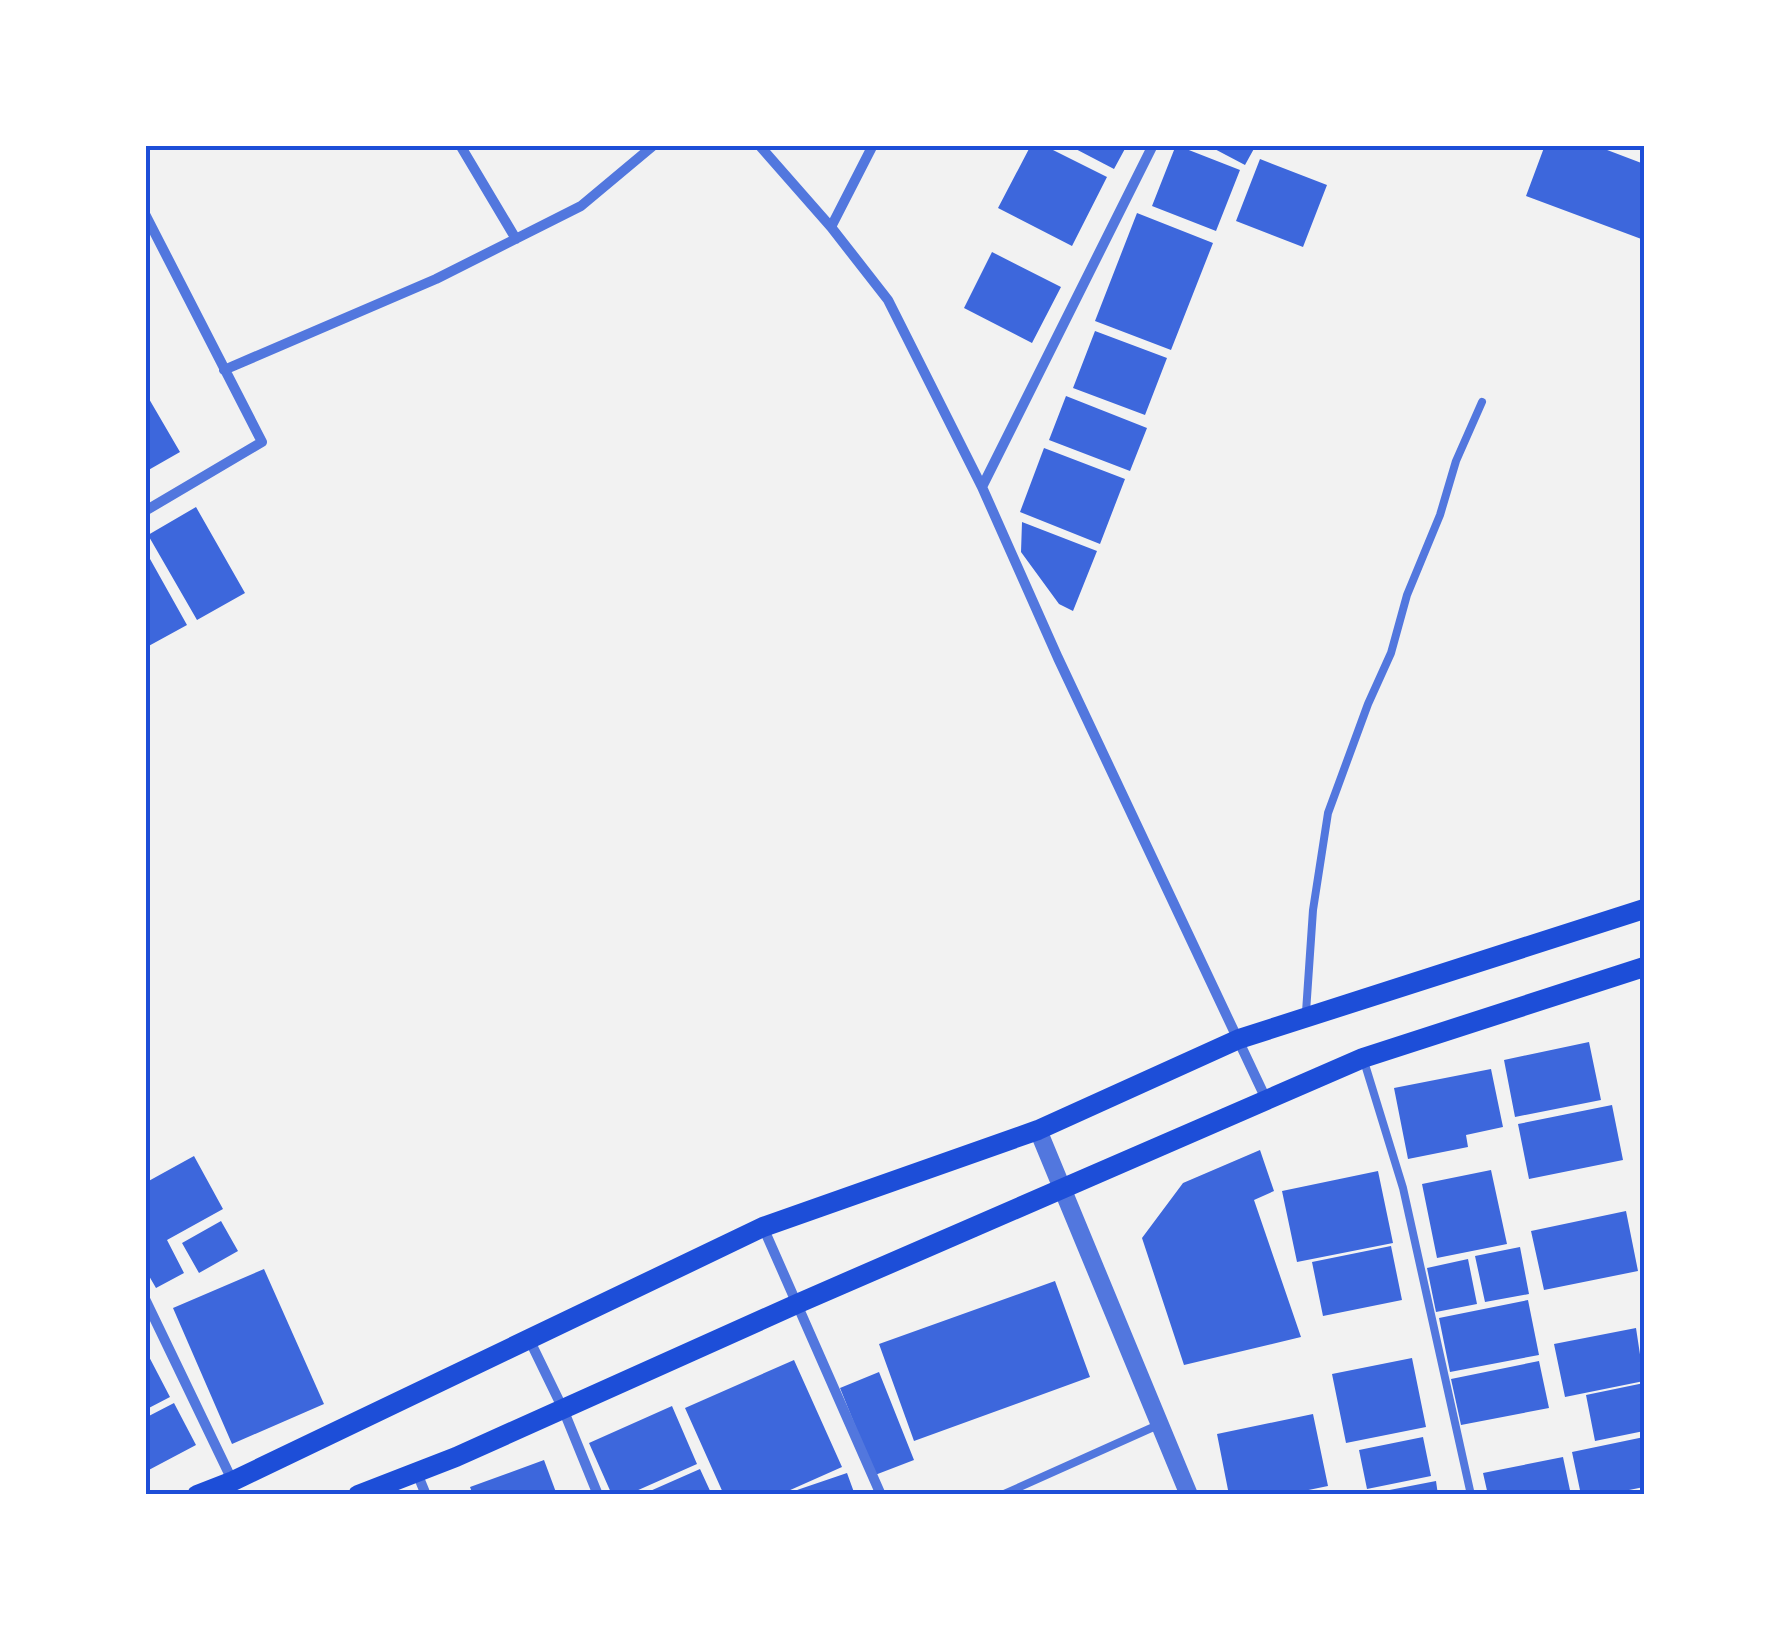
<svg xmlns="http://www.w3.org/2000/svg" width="1789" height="1640" font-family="Lato,sans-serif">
<rect width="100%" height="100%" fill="#f2f2f2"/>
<path fill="#3d67dc" d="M1031 145H1043L1107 177 1072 246 998 208Z
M1068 145H1127L1114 169Z
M1176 145 1240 170 1216 231 1152 206Z
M1207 145H1256L1245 165Z
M1545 145H1594L1644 164V240L1526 196Z
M1260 159 1327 185 1303 247 1236 221Z
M1137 213 1213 243 1171 350 1095 321Z
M992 252 1061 287 1032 343 964 308Z
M1095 331 1167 358 1145 415 1073 388Z
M145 392 180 452 145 472Z
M1066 396 1147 428 1130 471 1049 440Z
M1044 448 1125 479 1100 544 1020 512Z
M196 507 245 593 197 620 148 535Z
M1022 522 1097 551 1073 611 1059 604 1021 552Z
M145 550 187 625 145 648Z
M1589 1042 1601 1100 1515 1117 1504 1060Z
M1491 1069 1503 1127 1466 1135 1468 1147 1408 1159 1394 1088Z
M1612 1105 1623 1160 1529 1179 1518 1124Z
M1260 1150 1274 1191 1254 1200 1301 1337 1184 1365 1142 1238 1183 1183Z
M194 1156 223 1209 167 1240 184 1273 156 1288 145 1269V1183Z
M1491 1170 1507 1244 1437 1258 1422 1184Z
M1378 1171 1393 1243 1297 1262 1282 1191Z
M1626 1211 1638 1271 1544 1290 1531 1231Z
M221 1221 238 1251 199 1273 182 1243Z
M1391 1246 1402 1300 1323 1316 1312 1262Z
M1520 1247 1529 1294 1485 1302 1475 1256Z
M1468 1259 1477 1304 1436 1312 1427 1268Z
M264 1269 324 1404 232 1444 173 1308Z
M1055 1281 1090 1377 914 1441 879 1344Z
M1528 1300 1539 1355 1450 1372 1439 1318Z
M1636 1328 1644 1381 1565 1397 1554 1344Z
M145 1349 170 1397 145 1410Z
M1412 1358 1426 1427 1346 1443 1332 1374Z
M794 1360 842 1467 779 1495H724L685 1408Z
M1539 1361 1549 1408 1461 1425 1451 1379Z
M879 1372 914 1460 875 1475 840 1388Z
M1644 1383V1431L1595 1441 1586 1395Z
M174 1403 196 1445 145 1472V1418Z
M672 1406 697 1464 627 1495H612L589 1443Z
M1313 1414 1328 1486 1284 1495H1229L1217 1434Z
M1423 1437 1431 1476 1367 1489 1359 1450Z
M1644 1437V1487L1604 1495H1581L1572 1452Z
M1563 1457 1571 1495H1488L1483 1473Z
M544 1460 557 1495H473L470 1487Z
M700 1469 712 1495H641Z
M847 1473 855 1495H799L797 1490Z
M1436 1481 1438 1495H1374V1493Z"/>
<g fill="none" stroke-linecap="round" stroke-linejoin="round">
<path stroke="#5277de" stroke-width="8" d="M1306 1012 1313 910 1328 813 1368 704 1391 653 1407 595 1440 515 1456 461 1482 402
M1363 1058 1403 1188 1471 1495
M1002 1495 1158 1425"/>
<path stroke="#5277de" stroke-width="10" d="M460 145 516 239
M759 145 831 227 888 300 982 487 1058 658 1266 1099
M145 214 262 442 145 511
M831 227 873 145
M224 370 436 279 581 206 654 145
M982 487 1153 145
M763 1227 881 1495
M145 1299 232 1480
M529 1339 563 1409 598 1495
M417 1473 426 1495"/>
<path stroke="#5277de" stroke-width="18" d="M1038 1130 1189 1495"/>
<path stroke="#1d4ed8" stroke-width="20" d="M197 1495 233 1481 763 1227 1038 1130 1239 1039 1644 909
M358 1495 456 1457 799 1303 1363 1058 1644 967"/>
</g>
<rect width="1789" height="1640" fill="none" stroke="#ffffff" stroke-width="295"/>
<rect x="148" y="148" width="1494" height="1344" fill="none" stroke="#1d4ed8" stroke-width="4"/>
</svg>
